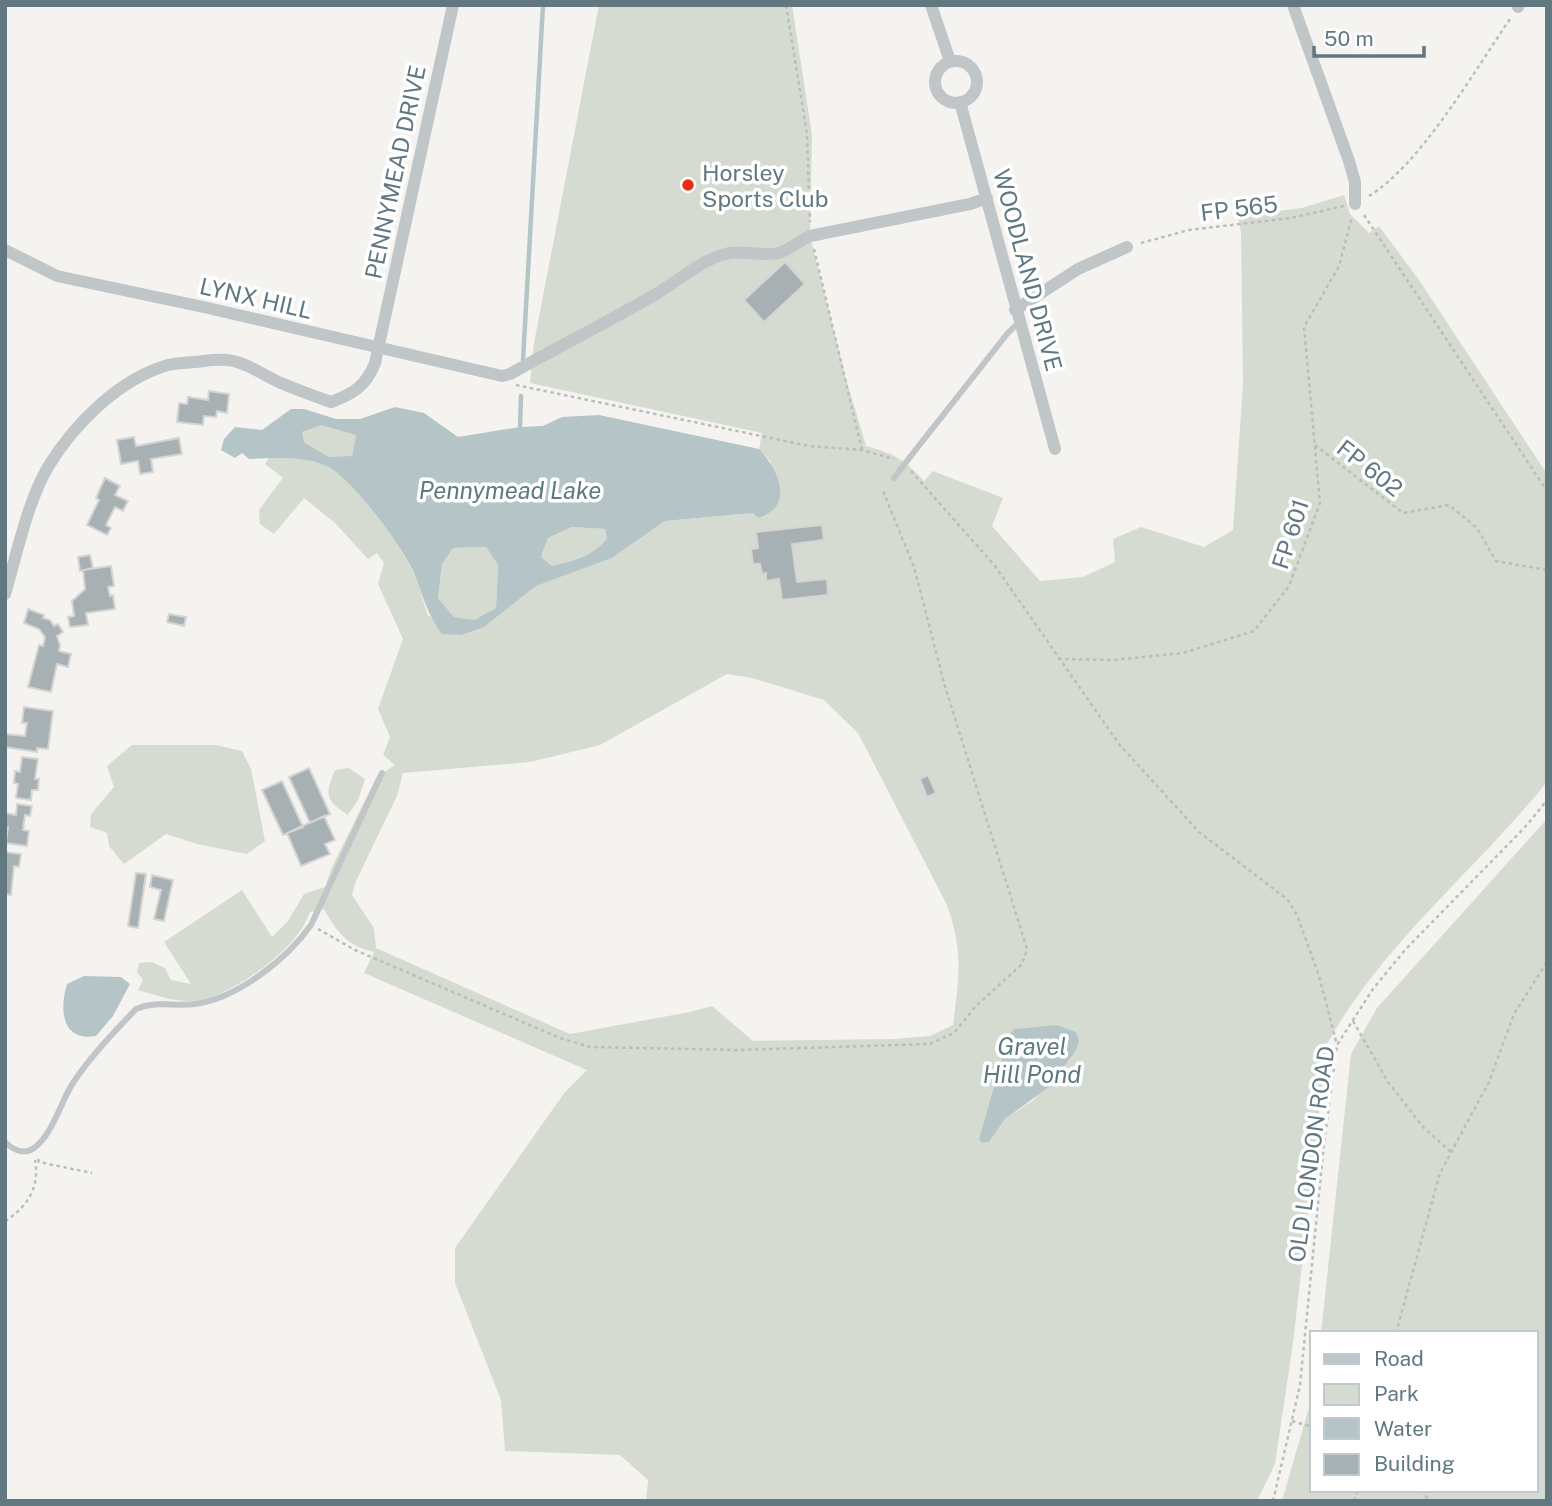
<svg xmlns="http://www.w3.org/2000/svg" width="1552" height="1506" font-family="'Public Sans',sans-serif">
<rect width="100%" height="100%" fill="#f4f3ef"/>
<path fill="#d5dbd0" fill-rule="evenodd" d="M599 5H792L812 135 810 236 846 379 866 446C893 453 905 460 924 481L933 471 1003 498 992 526 1040 581 1083 577 1115 562 1113 539 1141 527 1204 547 1233 530 1243 383 1241 232 1238 216 1302 208 1344 195 1350 214 1369 233 1379 226 1419 280 1547 474V782C1475 871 1383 943 1327 1044L1293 1343 1275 1464 1257 1501H646L648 1480 620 1455 505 1451 501 1400 455 1283V1248L565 1092 587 1070 364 973 374 952C346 945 338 933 324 909L310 912C307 919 304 926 300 931 281 959 225 1000 192 1001 174 1002 155 995 138 990L143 980 137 972 139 963 152 962 165 968 171 980 191 984 164 942 242 890 272 937 288 921 304 894 325 887 332 867 376 778 395 765 383 755 390 737 378 709 403 639 378 584 384 563 377 553 368 559 335 523 304 498 274 534 260 524 259 510 283 478 265 464 269 458C283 457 315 459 327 466 354 481 399 542 412 570 419 584 423 601 428 616L484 627 536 586 612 558 665 521 753 513 758 518 771 462 759 449 762 433 530 383 534 343ZM727 674 752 678 824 700 858 733 946 903C964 950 959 977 953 1025L930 1036 894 1039 753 1041 712 1006 690 1012 570 1034 376 948 374 928 352 895 356 881 397 796 403 773 530 762 600 745ZM1057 1025 1076 1032 1035 1099 1005 1119 989 1142 981 1143 979 1139 1005 1044Z
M321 424 356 435 352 457H329L304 442 302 432Z
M572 527 606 529 607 538C594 556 574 561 552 566L541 557 548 538Z
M486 547 498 565 496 608 474 620 454 617 438 598 442 564 452 548Z
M132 745H216L242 751 251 769 265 841 247 854 197 844 166 834 124 864 109 846 107 833 90 827 91 814 114 787 107 766Z
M349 768 365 779 358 800 348 815C326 800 324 796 335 770Z
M1547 819V1501H1282L1312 1397V1490H1536V1333H1321L1351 1054 1377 1008Z"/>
<path fill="#b5c5c7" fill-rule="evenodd" d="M395 407 424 413 458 437 520 427 543 426 562 417 599 415 759 449C779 470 795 507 758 518L753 513 665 521 612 558 536 586 484 627 461 635 442 634C426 612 423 595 413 571 402 546 349 474 324 465 301 456 274 458 249 459L242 453 235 458 221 450 224 439 235 427 262 430 291 409H304L336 419H360ZM321 425 356 435 352 456 329 457 304 442 302 432ZM572 527 605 529 607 538C594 556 573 561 552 566L541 557 548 538ZM486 547 498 565 496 608 474 620 454 617 438 598 442 564 453 548Z
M84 976 121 977 130 984 113 1016 96 1036C62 1042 59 1010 67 984Z
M1057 1025 1076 1032 1079 1041 1076 1050 1049 1087 1005 1119 989 1142 981 1143 979 1139 1008 1035 1015 1029Z"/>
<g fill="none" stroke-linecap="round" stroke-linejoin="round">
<path stroke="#b5c5c7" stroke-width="4.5" d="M523 360 543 5
M520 427 521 396"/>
</g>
<path fill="#a7b1b4" stroke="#d5d4d2" stroke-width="2" d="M785 262 805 284 764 322 744 300Z
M209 391 229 394 227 413 217 411 216 417 204 416 203 425 177 422 179 403 187 404 188 397 208 400Z
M134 437 136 446 179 438 182 454 151 459 153 472 140 474 138 461 121 464 117 440Z
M105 478 120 486 115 495 128 501 123 511 115 507 106 525 111 528 107 535 87 525 99 500 96 498Z
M822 525 824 540 792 544 797 582 827 579 828 595 782 600 779 579 766 581V573L762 574 760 564H753L751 549 758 548 756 532Z
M90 555 93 568 80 571 78 557Z
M111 566 114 586 108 587 110 596 113 595 115 609 86 613 88 625 70 627 68 617 74 616 72 601 85 589 83 570Z
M28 609 44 615 43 618 50 620 54 626 58 624 63 632 57 636 60 645 59 651 71 654 68 667 57 664 51 692 28 687 39 645 43 646 45 637 39 629 24 623Z
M169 614 186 617 184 626 167 622Z
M24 707 53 711 48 749 37 748V752L5 747V734L25 736 27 723H22Z
M22 757 38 759 35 779H39L38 790H32L31 800 16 798 18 784 14 783 15 771 20 772Z
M309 768 330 814 310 823 289 777Z
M928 775 936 793 927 797 920 779Z
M282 781 303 827 283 835 262 790Z
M17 804 32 806 30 816 25 815 23 830 29 831 27 846 6 843 8 827H5V813L16 815Z
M324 816 335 840 325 844 330 854 301 866 287 833Z
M5 852 21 854 19 867 14 866 11 895 5 894Z
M136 873 146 874 138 928 128 926Z
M152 875 173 880 164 921 154 919 161 890 150 887Z"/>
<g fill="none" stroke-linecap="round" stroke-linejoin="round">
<path stroke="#babdbe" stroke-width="2.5" stroke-dasharray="3.5 3.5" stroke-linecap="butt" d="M786 5 807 134 810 222
M1369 196C1421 164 1475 70 1510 19
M1364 215 1547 491
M1141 243 1189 230 1291 218 1344 206
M814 249 862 450
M516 385 809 446 862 450 894 459
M1315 445 1403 513 1449 505 1477 528 1496 561 1547 570
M911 471 995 566 1119 744 1199 832 1287 899 1297 915 1319 976 1337 1045
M1058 659 1113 660 1183 653 1254 631 1289 586 1320 503 1304 327 1339 266 1352 217
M318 929 355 950 560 1038 590 1047 739 1050 930 1044 954 1033 975 1007 1022 964 1027 949 944 683 914 567 883 491
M1353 1021 1388 1082 1423 1127 1451 1152
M38 1159 39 1162 92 1173
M5 1221C28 1207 40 1186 35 1160
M1396 1333 1440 1173 1489 1082 1514 1014 1547 962
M1292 1421 1312 1427
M1421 1490 1430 1501
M1273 1501 1300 1385 1324 1144 1337 1045 1373 989 1405 950 1527 825 1547 800
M1354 1501 1358 1490"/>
<path stroke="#c0c5c7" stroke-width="6" d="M910 457 1007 334 1018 323
M5 1142C13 1150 24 1155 34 1148 53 1134 60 1103 73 1083 90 1057 114 1032 136 1009 157 1000 174 1007 195 1004 238 998 287 959 311 925L382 773"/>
<path stroke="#c0c5c7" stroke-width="12" d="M931 5 950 61
M1293 5 1349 161 1355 182V204
M1518 7 1519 5
M935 82a21 21 0 1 1 42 0a21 21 0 1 1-42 0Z
M960 102 1055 449
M5 250 57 276 208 308 502 376 510 374C558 347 608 322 656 294 678 281 700 261 725 254 743 249 760 257 778 253 785 252 801 240 810 236L970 204 987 198
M1015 310 1078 269 1127 247
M5 594C17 554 27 503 48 467 74 424 119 379 168 365 177 363 186 363 195 362 205 361 216 359 227 360 246 362 263 375 281 383 297 390 314 396 331 402 353 394 366 386 375 363L453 5"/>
<path stroke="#c0c5c7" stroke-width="6" d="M894 478 910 457"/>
</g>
<circle fill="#ea2d19" stroke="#fff" stroke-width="2.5" cx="688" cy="185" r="7"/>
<g text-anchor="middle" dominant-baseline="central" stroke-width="7" stroke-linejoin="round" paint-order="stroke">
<g font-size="23" fill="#617881" stroke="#fff">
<text transform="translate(395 172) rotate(-78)">PENNYMEAD DRIVE</text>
<text transform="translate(1239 208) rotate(-7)">FP 565</text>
<text transform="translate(1028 270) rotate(75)">WOODLAND DRIVE</text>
<text transform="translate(256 298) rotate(13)">LYNX HILL</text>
<text transform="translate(1370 468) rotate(38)">FP 602</text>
<text transform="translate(1290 534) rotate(-72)">FP 601</text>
<text transform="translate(1311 1154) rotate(-82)">OLD LONDON ROAD</text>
</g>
<g font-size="23" fill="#617881" stroke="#fff" text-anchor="start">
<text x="702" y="172">Horsley<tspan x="702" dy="26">Sports Club</tspan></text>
</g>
<g font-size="24" font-style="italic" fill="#5d7b7f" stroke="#fff">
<text x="510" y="490">Pennymead Lake</text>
<text x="1032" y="1046">Gravel<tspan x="1032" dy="28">Hill Pond</tspan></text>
</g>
</g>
<rect width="1552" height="1506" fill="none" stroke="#617881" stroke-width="14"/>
<rect x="1310" y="1331" width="228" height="161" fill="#ffffff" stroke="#c0c9cd" stroke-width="2"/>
<rect x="1324" y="1354" width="35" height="10" fill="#c0c5c7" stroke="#c0c9cd" stroke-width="2"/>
<text x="1374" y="1366" font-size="21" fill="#617881">Road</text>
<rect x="1324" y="1384" width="35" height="21" fill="#d5dbd0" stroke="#c0c9cd" stroke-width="2"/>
<text x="1374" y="1401" font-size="21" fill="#617881">Park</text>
<rect x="1324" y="1418" width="35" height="21" fill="#b5c5c7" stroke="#c0c9cd" stroke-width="2"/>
<text x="1374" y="1436" font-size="21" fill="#617881">Water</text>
<rect x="1324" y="1454" width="35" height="21" fill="#a7b1b4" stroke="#c0c9cd" stroke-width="2"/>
<text x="1374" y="1471" font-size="21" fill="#617881">Building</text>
<path d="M1314 46v10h110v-10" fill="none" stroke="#617881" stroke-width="3.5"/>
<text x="1324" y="46" font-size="21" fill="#617881" stroke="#ffffff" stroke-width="5" paint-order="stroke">50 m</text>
</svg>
